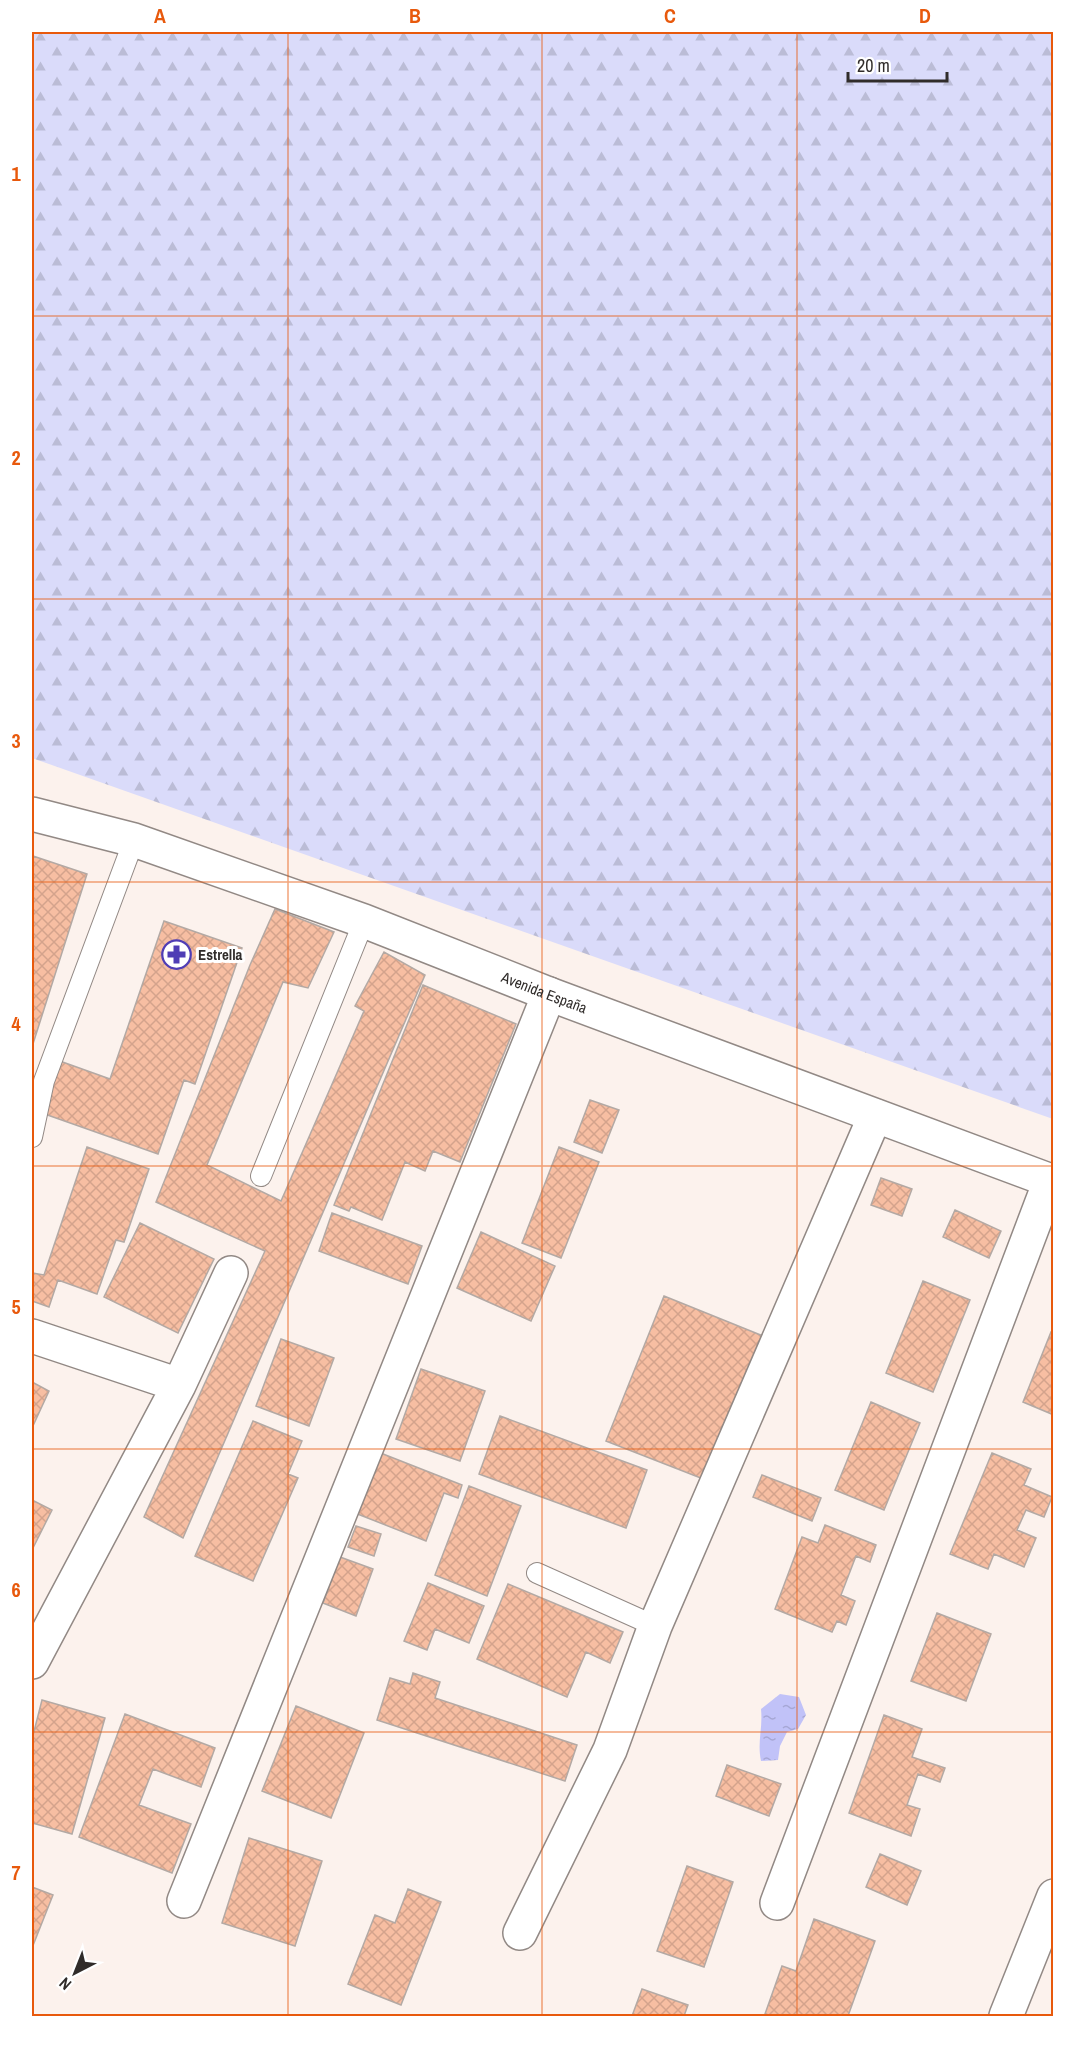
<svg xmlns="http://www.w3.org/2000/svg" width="1085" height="2048" font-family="'Archivo Narrow',sans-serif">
<defs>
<pattern id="forest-firs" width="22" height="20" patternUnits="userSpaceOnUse" patternTransform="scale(1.5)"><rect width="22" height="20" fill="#dadbfa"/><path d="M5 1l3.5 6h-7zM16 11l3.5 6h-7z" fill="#bbbcd6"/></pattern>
<pattern id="water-ripples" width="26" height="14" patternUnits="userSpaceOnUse" patternTransform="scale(1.5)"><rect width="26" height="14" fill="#c1c2f8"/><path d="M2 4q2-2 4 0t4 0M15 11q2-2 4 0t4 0" fill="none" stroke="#a6a7d5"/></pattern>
<pattern id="building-cross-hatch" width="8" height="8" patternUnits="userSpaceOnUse" patternTransform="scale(1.5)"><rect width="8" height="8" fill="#f7bea2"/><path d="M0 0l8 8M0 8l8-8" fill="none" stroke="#d4a38c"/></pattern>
</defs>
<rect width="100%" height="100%" fill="#fcf2ed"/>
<path fill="url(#forest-firs)" d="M32 32H1053V1119L32 758Z"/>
<path fill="url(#water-ripples)" d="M780 1694 799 1697 806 1715 798 1729 787 1732 780 1746 778 1760 761 1761C757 1742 763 1729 761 1709Z"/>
<path fill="url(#building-cross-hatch)" stroke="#b3a9a4" stroke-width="1.5" d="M33 856 87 874 32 1047V862Z
M275 909 334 932 308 988 283 982 207 1165 281 1201 364 1011 355 1006 384 952 425 975 183 1538 144 1517 265 1251 156 1202 250 965Z
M164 921 242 948 195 1084 184 1080 158 1154 39 1112 57 1060 110 1079Z
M423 985 516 1024 460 1162 433 1151 425 1171 405 1162 382 1220 351 1207 349 1211 334 1205Z
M590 1100 619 1110 602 1153 574 1142Z
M87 1147 149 1169 124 1242 116 1240 97 1294 58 1280 49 1307 32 1301V1273L44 1275Z
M559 1147 599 1162 561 1258 522 1243Z
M881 1178 912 1189 902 1216 871 1205Z
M955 1210 1001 1231 989 1258 943 1237Z
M332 1213 422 1246 408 1284 319 1251Z
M140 1223 214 1259 178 1333 104 1297Z
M481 1232 555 1266 531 1321 457 1288Z
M923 1281 970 1300 933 1392 886 1373Z
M664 1296 768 1338 711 1482 606 1441Z
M1051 1332 1054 1333V1415L1023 1402Z
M281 1339 334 1358 309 1426 256 1406Z
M421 1369 485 1391 460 1461 396 1439Z
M32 1382 49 1391 32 1428Z
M871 1402 920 1423 884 1510 835 1490Z
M500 1416 647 1470 626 1528 479 1474Z
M253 1421 302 1441 288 1474 298 1478 253 1581 195 1556Z
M378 1452 462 1485 458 1498 444 1493 426 1541 355 1513Z
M992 1453 1031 1469 1024 1485 1052 1497 1044 1517 1026 1510 1017 1530 1036 1538 1024 1567 994 1554 988 1569 950 1554Z
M762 1475 821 1498 812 1521 753 1497Z
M469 1486 521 1506 487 1596 435 1575Z
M32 1500 52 1510 32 1550Z
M825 1525 876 1545 870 1562 856 1556 841 1595 855 1601 846 1625 837 1621 832 1632 775 1609 802 1537 818 1543Z
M356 1526 381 1534 374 1556 348 1547Z
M340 1557 373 1569 356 1616 323 1603Z
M428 1583 484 1606 469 1643 435 1629 427 1650 404 1641Z
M508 1584 623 1632 610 1663 586 1652 567 1697 477 1659Z
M937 1613 991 1634 966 1701 911 1681Z
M413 1673 440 1682 435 1698 577 1745 565 1781 377 1720 390 1678 410 1684Z
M42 1700 105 1718 72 1834 32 1823V1739Z
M296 1706 364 1733 331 1818 262 1791Z
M125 1714 215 1748 201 1787 153 1769 139 1805 191 1824 172 1873 79 1837Z
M884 1715 922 1729 912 1757 945 1768 940 1782 918 1774 907 1805 920 1809 911 1836 849 1813Z
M727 1765 781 1784 769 1816 716 1796Z
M249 1838 322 1861 295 1946 222 1923Z
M880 1854 921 1871 907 1905 866 1887Z
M687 1866 733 1882 704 1967 657 1951Z
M32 1887 53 1895 32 1948Z
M408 1889 441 1902 401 2005 348 1984 375 1915 395 1923Z
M814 1919 875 1941 848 2016H773L765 2014 782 1966 796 1971Z
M642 1989 688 2005 684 2016H632Z"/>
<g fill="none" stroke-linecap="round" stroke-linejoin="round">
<defs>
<path id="lane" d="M32 1137 44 1081 134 840
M261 1176 364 921
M537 1573 655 1626"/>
<path id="street" d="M32 1336 179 1385
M32 1662 179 1385 231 1273
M184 1901 549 994
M777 1903 1050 1181
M520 1933 610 1750 655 1626 875 1116
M1006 2016 1054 1896"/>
<g id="secondary">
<path id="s1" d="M32 814 134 840 364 921 549 994 1054 1182"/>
</g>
</defs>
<use href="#lane" stroke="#928985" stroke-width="22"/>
<use href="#street" stroke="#928985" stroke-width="36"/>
<use href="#secondary" stroke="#928985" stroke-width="36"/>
<use href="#lane" stroke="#fff" stroke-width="20"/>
<use href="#street" stroke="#fff" stroke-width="33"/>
<use href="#secondary" stroke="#fff" stroke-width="33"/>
</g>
<path fill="none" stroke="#e8590c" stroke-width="1.5" stroke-opacity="0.55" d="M288 32V2016M542 32V2016M797 32V2016M32 316H1054M32 599H1054M32 882H1054M32 1166H1054M32 1449H1054M32 1732H1054"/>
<defs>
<symbol id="pharmacy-ring" viewBox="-11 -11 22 22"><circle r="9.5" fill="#fff" stroke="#4f3db5" stroke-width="1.5"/><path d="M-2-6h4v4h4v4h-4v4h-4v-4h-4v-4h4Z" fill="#4f3db5"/></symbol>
</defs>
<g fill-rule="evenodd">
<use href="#pharmacy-ring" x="160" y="938" width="33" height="33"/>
</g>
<g text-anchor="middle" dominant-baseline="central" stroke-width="6" stroke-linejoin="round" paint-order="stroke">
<g font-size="15" font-weight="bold" fill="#302c2a" stroke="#fff" text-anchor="start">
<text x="198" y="954">Estrella</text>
</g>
<g font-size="15" fill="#302c2a" stroke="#fff">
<text stroke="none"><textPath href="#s1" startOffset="543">Avenida España</textPath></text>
</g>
</g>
<rect width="1085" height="2048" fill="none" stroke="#ffffff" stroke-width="66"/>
<g transform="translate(75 1973) rotate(222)" stroke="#ffffff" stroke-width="4.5" paint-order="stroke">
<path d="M0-4.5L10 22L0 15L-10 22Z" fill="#302c2a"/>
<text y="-9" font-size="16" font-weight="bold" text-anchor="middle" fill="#302c2a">N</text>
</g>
<path d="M848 72v9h99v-9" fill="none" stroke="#302c2a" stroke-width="3"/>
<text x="857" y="72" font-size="18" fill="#302c2a" stroke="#ffffff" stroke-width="4.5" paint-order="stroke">20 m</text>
<rect x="33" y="33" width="1019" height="1982" fill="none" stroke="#e8590c" stroke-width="2"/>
<g font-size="20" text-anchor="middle" font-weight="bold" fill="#e8590c">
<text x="160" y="23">A</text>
<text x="415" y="23">B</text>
<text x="670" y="23">C</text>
<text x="925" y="23">D</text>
<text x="16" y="181">1</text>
<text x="16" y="465">2</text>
<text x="16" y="748">3</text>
<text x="16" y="1031">4</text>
<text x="16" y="1314">5</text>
<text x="16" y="1597">6</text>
<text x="16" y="1880">7</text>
</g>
</svg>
